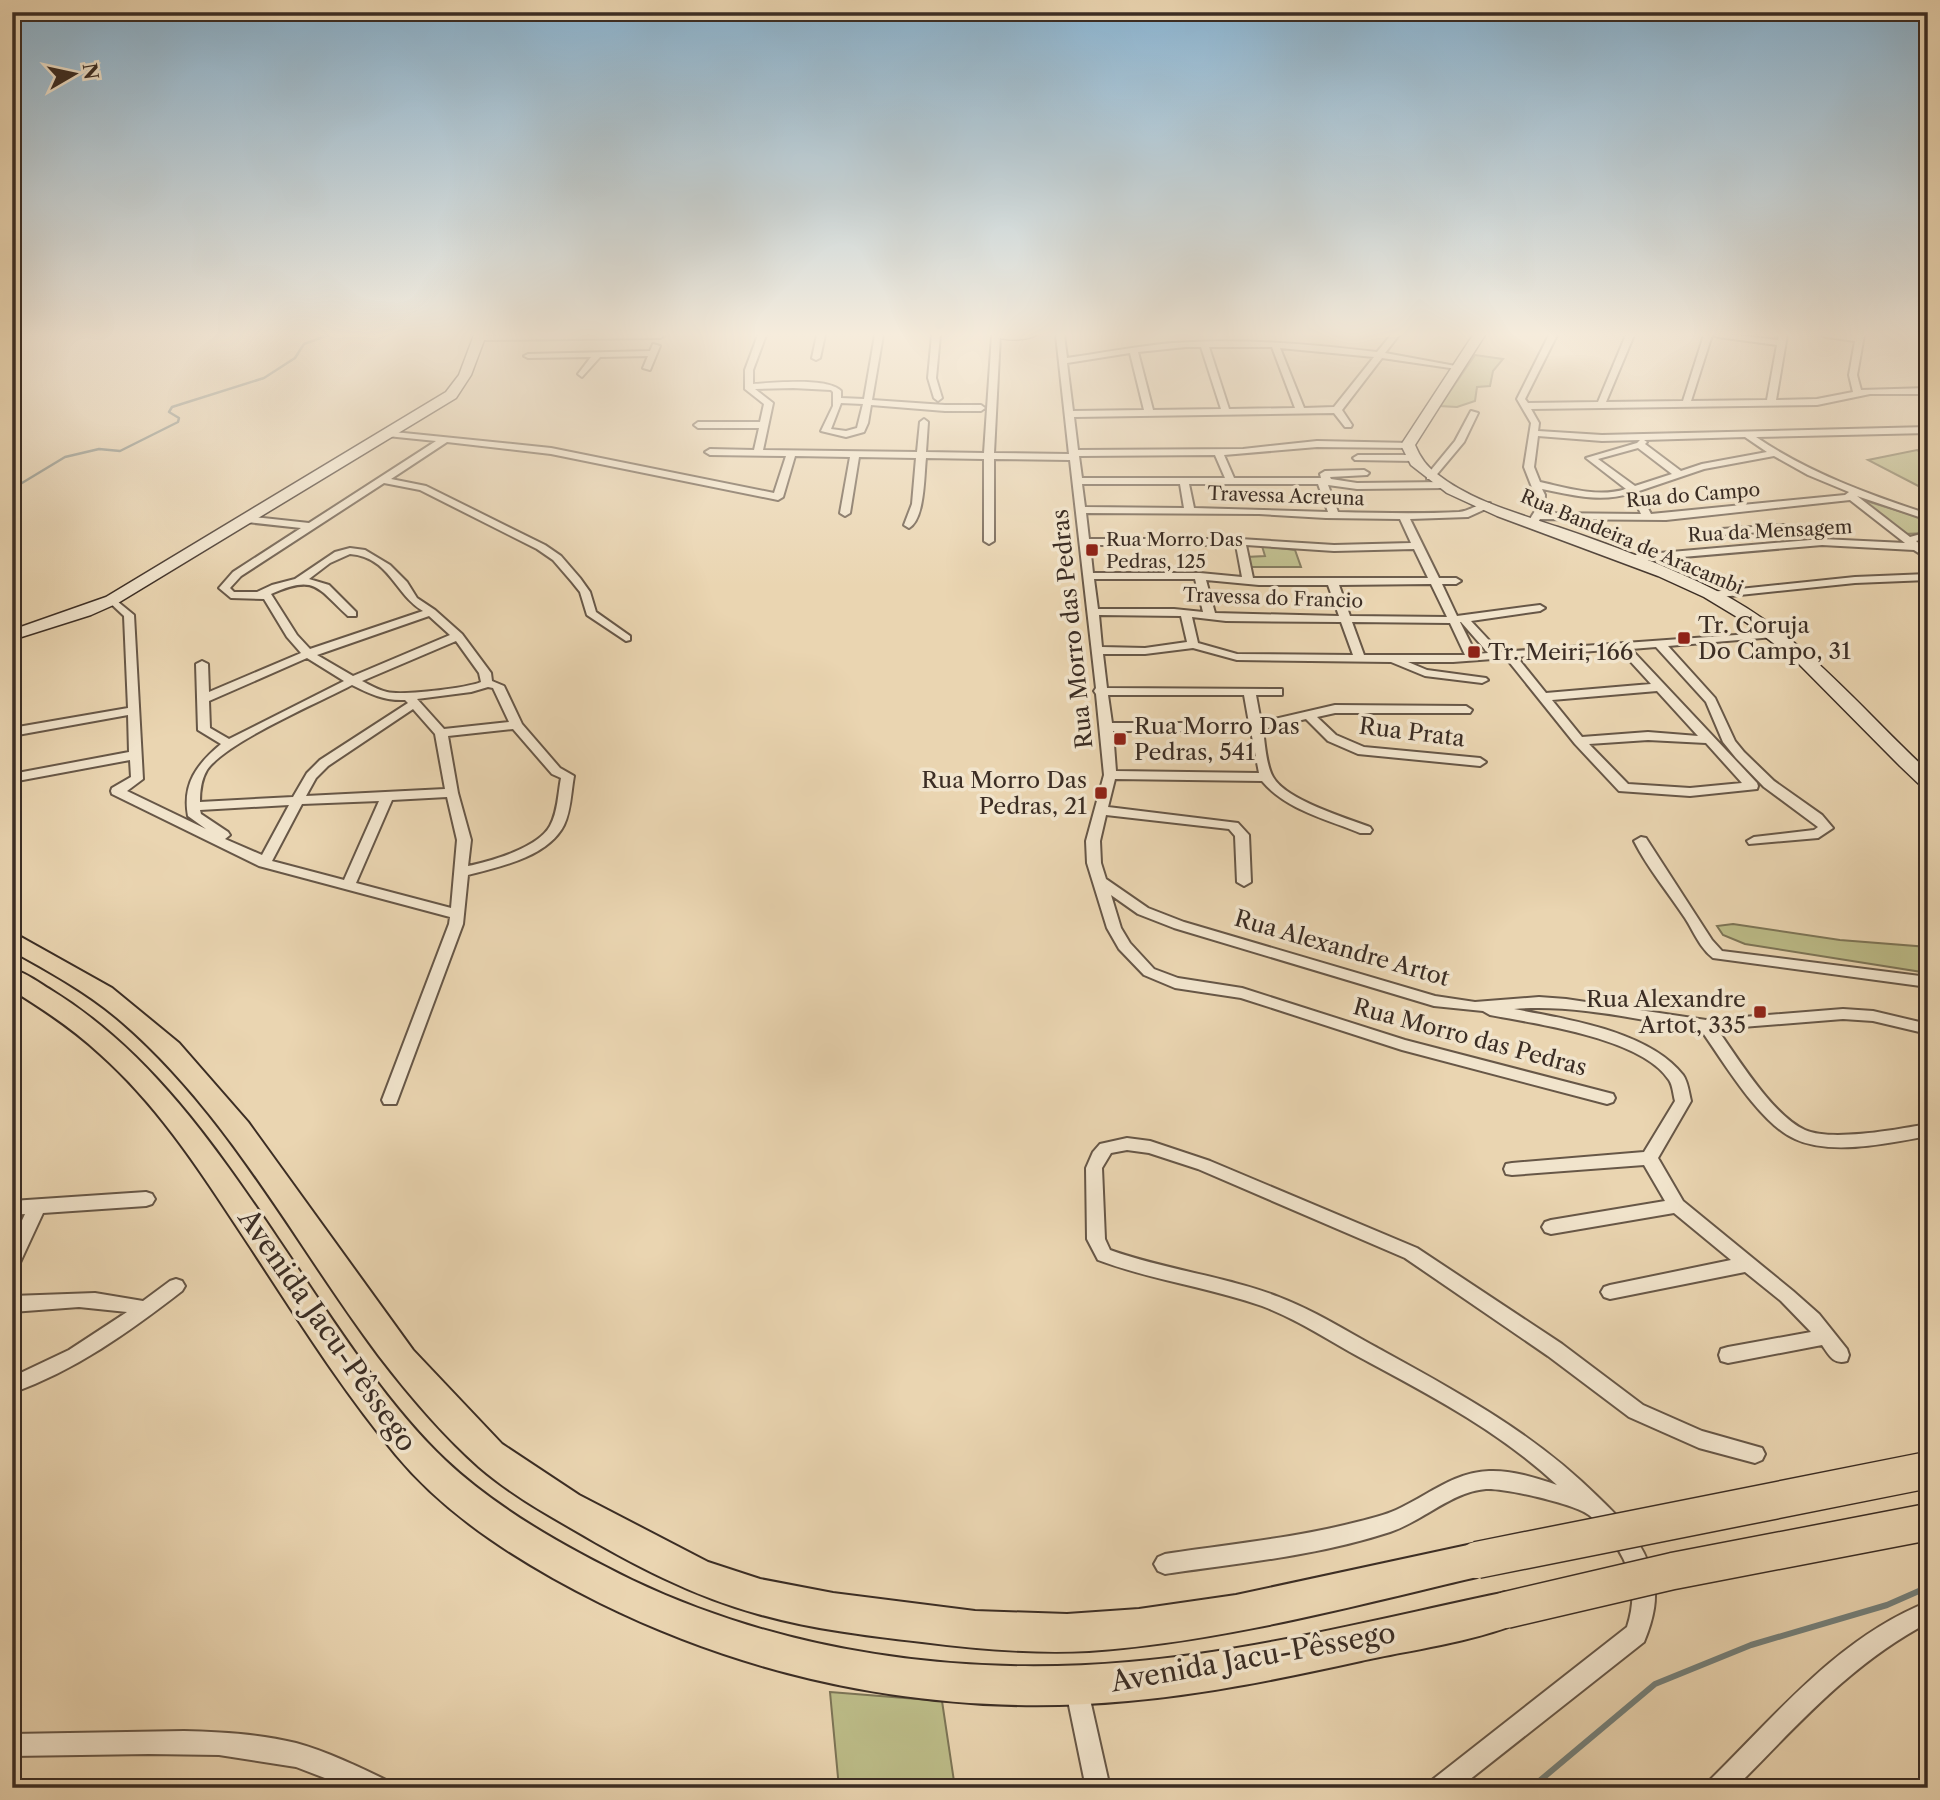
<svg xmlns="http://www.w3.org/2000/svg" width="1940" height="1800" font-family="'Libre Caslon Text',serif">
<rect width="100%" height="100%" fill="#ead5b1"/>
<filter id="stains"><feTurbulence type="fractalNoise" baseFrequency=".00286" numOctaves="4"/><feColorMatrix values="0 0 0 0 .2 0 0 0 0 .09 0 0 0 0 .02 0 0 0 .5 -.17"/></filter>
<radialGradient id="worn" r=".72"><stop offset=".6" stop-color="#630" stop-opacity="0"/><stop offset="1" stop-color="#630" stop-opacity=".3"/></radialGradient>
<path fill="#bcbc88" stroke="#7c7456" stroke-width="2" d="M1475 355 1503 359 1493 371 1490 386 1477 387 1475 401 1457 407 1440 406Z
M1917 450 1928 456V491L1868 460Z
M1860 499 1928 520V533L1903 534Z
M1262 546 1295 550 1301 567H1248L1246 557 1265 556Z
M1733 924 1840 940 1928 947V973L1745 944 1723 935 1717 926Z
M830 1692 942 1701 955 1788H839Z"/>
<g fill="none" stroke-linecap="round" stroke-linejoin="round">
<path stroke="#74807b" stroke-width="2.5" d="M12 489 65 457 99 449 120 451 178 422 179 418 169 412 172 407 264 378 295 358 304 344 328 335"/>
<path stroke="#74807b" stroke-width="6" d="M1531 1788 1655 1684 1751 1645 1887 1605 1928 1587"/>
<defs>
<path id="minor" d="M551 335H663L664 336 660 338 479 340 475 338 479 336Z
M758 335H766L753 370V384C773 383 827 377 841 391V398L864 399 875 335H883L872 400 945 405H981L985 408 981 411H945L871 405 868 423 864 432 846 437 821 431 833 406V392L831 390 793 388 755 389 773 403 763 450 917 452 920 422 924 419 928 422 926 452 984 453 992 335H1000L994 453 1069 454 1056 335H1064L1067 358C1102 353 1138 346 1173 343 1241 338 1310 344 1377 352L1391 335H1399L1385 353 1461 367 1457 369 1382 358 1342 410 1352 425 1351 427H1345L1334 413 1074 417 1078 450 1243 449 1317 441 1411 443V447L1408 448 1317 447 1224 455 1234 478H1321L1320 474 1325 471 1364 470 1369 473 1367 475 1330 477 1331 479 1357 483 1444 482 1449 485 1444 488 1357 489 1328 485 1338 512C1379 513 1419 514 1459 512 1471 511 1479 502 1490 503V507L1468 517 1410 519 1439 578H1456L1461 581 1456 584H1442L1457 616 1540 605 1545 608 1540 611 1471 621 1500 652 1778 632 1780 634 1774 637 1668 646 1715 698 1735 741 1744 752 1774 781 1822 815 1833 828 1818 838 1749 844 1747 841 1754 837 1814 830 1818 827 1764 787 1736 758 1723 742 1706 702 1656 647 1631 649 1757 783 1758 786 1757 789 1690 796 1619 791 1575 744 1506 658 1453 662H1408L1427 670 1486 678 1488 680 1482 683 1425 676 1391 662 1237 660 1193 648 1145 654H1103L1107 688 1282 689V695H1256L1261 722 1335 705 1466 706 1472 710 1470 713H1335L1317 717 1336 735 1364 747 1480 758 1486 762 1480 766 1358 754 1328 741 1306 719 1263 729C1265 744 1266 765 1273 777 1286 800 1346 818 1370 827L1372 830 1370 833H1360C1327 819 1286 810 1262 781L1115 779 1108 807 1238 823 1249 835 1251 882 1244 886 1237 882 1235 836 1229 829 1106 815 1100 841 1101 863 1106 879 1148 908 1184 922 1435 996 1475 1002 1539 997 1566 999 1706 1020 1843 1009 1873 1011 1928 1024V1034L1873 1021 1843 1019 1717 1029C1738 1058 1772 1115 1805 1130 1832 1142 1899 1129 1928 1124V1136C1890 1143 1831 1156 1795 1139 1760 1124 1723 1061 1701 1030 1640 1020 1576 1004 1514 1009 1566 1019 1649 1031 1683 1075 1688 1082 1689 1093 1691 1101L1658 1158 1683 1201 1793 1291 1819 1314 1847 1349 1849 1355 1847 1361C1833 1365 1829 1355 1822 1345L1728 1363 1721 1361 1719 1355 1721 1349 1728 1347 1811 1332 1781 1301 1745 1272 1610 1299 1604 1297 1601 1292 1604 1287 1610 1285 1731 1260 1674 1213 1551 1234 1545 1232 1542 1227 1545 1222 1551 1220 1665 1201 1644 1165 1512 1175 1506 1174 1504 1169 1506 1164 1512 1163 1644 1152 1675 1101C1673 1094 1673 1086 1669 1080 1642 1038 1537 1024 1490 1015L1483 1011 1434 1006 1174 928 1138 914 1111 895 1121 928 1130 943 1154 969 1178 978 1242 988 1405 1040 1613 1094 1615 1098 1613 1102 1607 1104 1402 1050 1241 998 1175 988 1144 975 1119 949 1107 928 1087 863 1086 841 1104 775 1096 694 1094 691 1096 688 1070 460 994 459V541L989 544 984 541V459L926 458C924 475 925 519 909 528L904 525 912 504 916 458 859 457 850 513 845 516 840 513 850 457 795 456 783 497 778 500 551 454 447 442 391 479 426 486 545 545 561 556 580 578 590 592 596 612 630 636V640L626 641 587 615 580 592 572 582 553 560 537 549 420 490 384 483 241 576 230 588 234 592H257L272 585 295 579 335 552 350 548 365 550 390 565 407 582 417 598 435 610 462 634 491 673 492 681 504 686 522 724 560 768 574 776C571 792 571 811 564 825 548 857 499 867 468 875L463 924 396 1104H384L382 1100 449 924 450 917 259 866 112 794 111 791 112 788 131 777 130 760 12 782V774L129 752 128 715 12 736V728L128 708 124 616 107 600 112 597 134 615 143 779 127 791 206 829 188 816C182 784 197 764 221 744L198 730 196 664 202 661 208 664 209 692 301 653 287 637 264 599 231 598 219 588 233 572 301 528 246 522 241 519 246 516 309 523 436 441 387 436 382 433 384 431 551 448 774 493 786 456 710 455 705 452 710 449 754 450 759 428H698L694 425 698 422H760L764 404 745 389V370ZM1186 347H1201L1221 409 1153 410 1138 352ZM1209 347H1272L1295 408 1229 409ZM1280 348 1374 357 1334 407 1304 408ZM1130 353 1144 410 1073 411 1067 363ZM841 403 863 404 857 428 846 431 831 429ZM1215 455 1225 478H1082L1079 456ZM1082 484H1180L1184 508 1085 507ZM1189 484H1318L1328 512 1194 508ZM1086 513 1259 514 1326 518 1400 519 1411 543 1334 545 1240 539H1089ZM1090 545H1236L1242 577 1200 573H1093ZM1246 545 1334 551 1414 549 1428 578H1253ZM350 554C390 557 395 595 423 611L310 649 297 635 271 594C316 574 317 588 348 616H356V612L329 585 309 579 330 563ZM1094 579H1195L1203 612 1174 609H1098ZM1206 580 1259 585H1328L1339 616 1215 613ZM1431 584 1447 617 1350 616 1339 585ZM1099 615 1181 616 1187 642 1145 648 1102 647ZM429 616 450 635 353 676 317 655ZM1192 617 1226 621 1341 622 1353 655 1237 654 1198 643ZM1352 622 1450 623 1465 655H1364ZM1460 622H1461L1488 653 1476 654ZM456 641 479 673 481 682C467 688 402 696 387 692 378 690 370 685 362 681ZM1619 649 1651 684 1546 693 1517 657ZM307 658 344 681 229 739 210 728 209 701ZM352 685C370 694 385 701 405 700L408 703 320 760 307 773 293 797 200 802C200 791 201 780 207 770 226 742 318 703 352 685ZM488 687 493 688 509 722 444 729 417 699 471 692ZM1657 691 1698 736 1648 732 1582 737 1552 700ZM1108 695H1244L1249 723H1112ZM413 709 435 734 445 789 306 796 316 778 328 766ZM513 729 552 774 561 778C558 793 558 812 550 826 538 848 491 861 468 866L471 840 458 793 448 736ZM1113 731H1251L1259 773 1116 771ZM1648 740 1706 743 1742 783 1690 788 1628 784 1589 744ZM447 797 457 840 451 908 356 883 392 800ZM379 801 344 880 272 861 302 804ZM289 805 262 855 225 839 230 835 228 832 201 814 200 810Z
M817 335H825L820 358 816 360 812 358Z
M932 335H940L936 378 942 398 938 401 934 398 928 378Z
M1549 335H1557L1525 399 1528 403 1598 402 1626 335H1634L1606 402 1683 401 1704 335H1712L1691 401 1767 400 1777 345 1718 337 1714 335H1736L1778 340 1779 335H1787L1776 400 1817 399 1853 392 1849 375 1855 341 1826 337 1822 335H1864L1857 375 1861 390 1928 388V394H1870L1817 405 1531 409 1539 423 1538 431 1602 435 1928 427V433L1756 437C1809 473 1868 494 1928 514V520L1857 496 1910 537 1928 532V538L1916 541 1928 551V559L1914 550 1822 545 1625 562 1620 559 1625 556 1822 539 1905 543 1850 500 1666 520 1540 519 1537 524H1529L1528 522 1535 511V495L1524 467 1531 423 1517 399ZM1538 436 1602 441 1640 440 1637 443 1586 458 1626 489C1598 498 1568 488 1540 482L1534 467ZM1745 437 1767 452 1702 464 1681 471 1645 444 1647 442 1644 440ZM1638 448 1672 474 1635 486 1598 459ZM1774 456 1808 475 1849 492 1845 495 1651 514 1639 491 1704 469ZM1542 489C1572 495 1601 503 1631 493L1641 514 1544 513 1545 495Z
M653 344 660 346 650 370 643 368 648 356 600 357 582 377 578 374 591 357 528 358 524 356 528 354 650 351Z
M1471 411 1478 413 1464 442 1433 479H1427V475L1455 441Z
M1358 455H1414L1419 458 1414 461 1355 460 1353 458Z
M1783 525 1787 526V530L1721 535 1716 532 1721 529Z
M1928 574V580L1855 583 1711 598 1706 595 1711 592 1855 577Z
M1641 837 1646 838 1712 940 1722 951 1928 977V987L1713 958C1700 948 1694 932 1685 918 1668 892 1648 869 1634 841Z
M1127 1138 1150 1141 1210 1161 1417 1248 1562 1344 1643 1405 1702 1431 1762 1448 1765 1454 1762 1460 1755 1463 1699 1448 1629 1417 1548 1356 1405 1258 1198 1169 1149 1153 1127 1150 1111 1153 1102 1168 1105 1239 1110 1250C1166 1270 1225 1276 1279 1297 1313 1310 1343 1329 1374 1346 1454 1390 1533 1432 1598 1497 1621 1519 1644 1543 1652 1574 1659 1597 1653 1620 1644 1642L1459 1788H1428L1432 1780 1627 1627C1638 1593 1632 1566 1610 1538 1604 1530 1597 1521 1589 1515 1575 1504 1505 1488 1486 1489 1451 1492 1423 1521 1390 1532 1317 1556 1240 1563 1165 1574L1158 1571 1154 1564 1158 1557 1165 1554C1230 1544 1296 1538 1361 1521 1372 1518 1385 1515 1396 1510 1427 1496 1454 1472 1489 1471 1512 1470 1536 1478 1557 1485 1499 1431 1430 1395 1361 1358 1328 1340 1297 1319 1262 1306 1208 1287 1151 1280 1098 1260L1087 1239 1086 1168 1093 1152 1100 1144Z
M146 1192 152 1194 155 1199 152 1204 146 1206 43 1213 18 1267 12 1269V1242L25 1214 12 1215V1201Z
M176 1279 182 1281 185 1286 182 1291C129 1332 76 1370 12 1393V1377L69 1350 127 1312 79 1307 12 1312V1296L95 1293 143 1301 170 1281Z
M1928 1602V1623C1851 1663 1795 1728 1735 1788H1706L1710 1780C1776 1715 1839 1637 1928 1602Z
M1076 1675 1084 1678 1087 1686 1110 1788H1086L1065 1686 1068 1678Z
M184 1731C222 1732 260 1734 296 1743 328 1752 357 1766 386 1780L390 1788H351L296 1767 219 1755 149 1754 12 1756V1734Z"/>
<path id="secondary" d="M474 335H486L471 375 456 398 118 603 91 615 12 640V630L106 597 446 392 459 375Z
M992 335H1036C1026 341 1002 341 992 335Z
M1473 335H1485L1415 445C1420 457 1426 466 1437 474 1471 501 1517 513 1558 527 1611 545 1665 565 1715 590 1801 633 1859 707 1928 771V788L1921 786 1900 766 1794 659 1747 623 1704 597 1658 576 1497 516 1447 493 1411 465 1401 445Z"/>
<path id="trunk" d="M12 932 112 988 179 1043 248 1122 413 1350 502 1444 579 1495 708 1562 760 1579 833 1593 975 1611 1067 1614 1139 1609 1236 1595 1477 1543 1490 1548 1495 1560 1490 1572 1477 1577C1349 1607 1220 1642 1089 1651 1033 1654 977 1649 922 1642 867 1636 811 1629 758 1614 692 1596 632 1564 574 1530 541 1511 508 1492 479 1467 442 1434 409 1395 379 1356 295 1244 230 1116 123 1023 90 994 50 972 12 951Z
M12 969C27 973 39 983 51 990 149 1050 215 1146 278 1239 327 1311 382 1400 445 1460 498 1510 567 1548 632 1580 785 1653 961 1677 1129 1662 1256 1651 1381 1618 1506 1592L1519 1597 1525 1610 1519 1623C1472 1642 1411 1650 1361 1661 1284 1678 1207 1694 1128 1701 946 1718 764 1684 600 1603 526 1566 449 1519 396 1455 336 1383 287 1302 235 1224 196 1164 154 1102 100 1054 73 1029 43 1009 12 990Z"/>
</defs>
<use href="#minor" stroke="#675747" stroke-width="4"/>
<use href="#secondary" stroke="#3b2d24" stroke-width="3"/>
<use href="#trunk" stroke="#3b2d24" stroke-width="4"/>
<use href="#minor" fill="#f1e4cc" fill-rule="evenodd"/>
<use href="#secondary" fill="#f1e4cc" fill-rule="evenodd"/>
<use href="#trunk" fill="#ead5b1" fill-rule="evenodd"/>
<defs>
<path id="trunk-bridge" d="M1477 1560 1928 1470
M1506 1610 1673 1571 1928 1522"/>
</defs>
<use href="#trunk-bridge" stroke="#3b2d24" stroke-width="39" stroke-linecap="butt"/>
<use href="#trunk-bridge" stroke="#ead5b1" stroke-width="36"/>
</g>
<linearGradient id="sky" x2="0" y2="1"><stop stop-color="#89b5d4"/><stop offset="0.57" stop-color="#f6ecdc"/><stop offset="1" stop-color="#f6ecdc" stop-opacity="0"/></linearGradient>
<rect width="1940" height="587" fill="url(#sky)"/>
<g fill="#8f2418" stroke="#f1e4cc" stroke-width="2.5">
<rect x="1085" y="543" width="14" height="14" rx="3.5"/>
<rect x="1677" y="631" width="14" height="14" rx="3.5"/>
<rect x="1467" y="645" width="14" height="14" rx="3.5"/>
<rect x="1113" y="732" width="14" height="14" rx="3.5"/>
<rect x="1094" y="786" width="14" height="14" rx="3.5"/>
<rect x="1753" y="1005" width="14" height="14" rx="3.5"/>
</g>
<g text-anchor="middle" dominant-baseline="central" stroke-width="7" stroke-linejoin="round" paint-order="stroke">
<g font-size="19" fill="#3b2d24" stroke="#f1e4cc">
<text transform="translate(1693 495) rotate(-5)">Rua do Campo</text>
<text transform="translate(1286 496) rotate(2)">Travessa Acreuna</text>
<text transform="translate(1770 531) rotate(-3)">Rua da Mensagem</text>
<text transform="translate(1632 542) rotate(23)">Rua Bandeira de Aracambi</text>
<text transform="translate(1273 598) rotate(2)">Travessa do Francio</text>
</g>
<g font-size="19" fill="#3b2d24" stroke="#f1e4cc" text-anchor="start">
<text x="1106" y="539">Rua Morro Das<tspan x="1106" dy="22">Pedras, 125</tspan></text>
</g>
<g font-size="23" fill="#3b2d24" stroke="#f1e4cc" text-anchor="start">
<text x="1698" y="625">Tr. Coruja<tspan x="1698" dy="26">Do Campo, 31</tspan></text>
<text x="1488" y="652">Tr. Meiri, 166</text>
<text x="1134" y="726">Rua Morro Das<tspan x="1134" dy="26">Pedras, 541</tspan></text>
<text x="1087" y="780" text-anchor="end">Rua Morro Das<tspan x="1087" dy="26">Pedras, 21</tspan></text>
<text x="1746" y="999" text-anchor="end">Rua Alexandre<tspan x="1746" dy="26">Artot, 335</tspan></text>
</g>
<g font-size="23" fill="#3b2d24" stroke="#f1e4cc">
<text transform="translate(1072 629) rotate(-96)">Rua Morro das Pedras</text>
<text transform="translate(1412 732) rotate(7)">Rua Prata</text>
<text transform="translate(1342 948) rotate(16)">Rua Alexandre Artot</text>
<text transform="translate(1470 1037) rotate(15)">Rua Morro das Pedras</text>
</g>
<g font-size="28" fill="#3b2d24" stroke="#f1e4cc">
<text transform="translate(328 1330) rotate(55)">Avenida Jacu-Pêssego</text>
<text transform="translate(1253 1657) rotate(-10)">Avenida Jacu-Pêssego</text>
</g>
</g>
<rect width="1940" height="1800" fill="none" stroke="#ead5b1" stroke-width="42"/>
<rect x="14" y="14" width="1912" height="1772" fill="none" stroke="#3b2d24" stroke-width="3.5"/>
<rect x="21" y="21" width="1898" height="1758" fill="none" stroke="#3b2d24" stroke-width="2"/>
<g transform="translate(74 74) rotate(81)" stroke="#f1e4cc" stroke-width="5" paint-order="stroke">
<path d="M0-5L12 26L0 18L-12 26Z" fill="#3b2d24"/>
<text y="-10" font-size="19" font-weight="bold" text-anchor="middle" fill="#3b2d24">N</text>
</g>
<rect width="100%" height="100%" filter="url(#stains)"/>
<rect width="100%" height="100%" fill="url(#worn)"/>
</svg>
